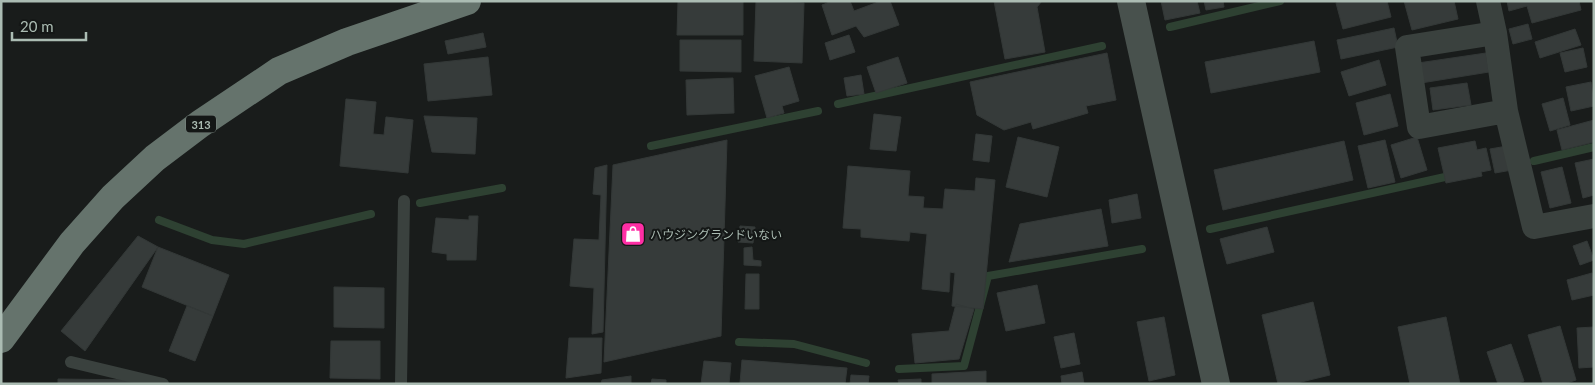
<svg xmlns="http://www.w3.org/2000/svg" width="1595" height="385" font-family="Lato,'Noto Sans JP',sans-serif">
<rect width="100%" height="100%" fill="#191c1b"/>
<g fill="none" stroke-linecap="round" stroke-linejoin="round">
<path stroke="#2e4132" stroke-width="8" d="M1170 27 1280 1
M838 104 1102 46
M651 146 818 111
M1534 161 1594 147
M420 203 502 188
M159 220 212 240 244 244 371 214
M1210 229 1454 175
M739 342 794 344 866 363
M899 369 964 366 988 276 1142 249"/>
</g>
<path fill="#363b3a" stroke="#333837" d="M678 1H743V35H677Z
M756 1 804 3 802 63 754 61Z
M832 1H850L854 11 881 1H890L899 25 864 37 856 26 832 35 822 5Z
M994 1H1042L1037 7 1045 52 1005 59Z
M1161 1H1197L1200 13 1165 20Z
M1204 1H1223L1224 7 1206 10Z
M1344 1H1387L1391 17 1343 29 1336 3Z
M1404 1H1454L1458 19 1412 30Z
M1507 1H1579L1581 10 1532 23 1527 6 1509 11Z
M1528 24 1532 39 1513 44 1509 29Z
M1394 28 1398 47 1341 59 1337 40Z
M1575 29 1581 45 1540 58 1535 42Z
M483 33 486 47 448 54 445 41Z
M849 35 855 52 830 60 825 43Z
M680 40H741V72L680 71Z
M1314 41 1320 72 1211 93 1205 62Z
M1583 48 1587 67 1565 72 1560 53Z
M1107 53 1116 100 1086 106 1088 113 1033 129 1031 122 1004 130 977 115 970 82Z
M1486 53 1489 72 1421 83 1418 63Z
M488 57 492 95 428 101 424 64Z
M898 57 907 83 876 93 867 67Z
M1379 60 1386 85 1349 96 1341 72Z
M789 67 799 101 782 106 784 113 767 118 755 76Z
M861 75 864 94 847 96 844 78Z
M733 78 734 113 687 115 686 80Z
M1591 82 1594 106 1571 111 1566 87Z
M1467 83 1471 105 1433 110 1430 88Z
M1390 94 1398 126 1364 135 1356 103Z
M1563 98 1570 125 1550 131 1542 104Z
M346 99 376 102 373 134 384 135 386 117 413 120 408 173 340 166Z
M874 114 901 117 896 151 870 149Z
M424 116 477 118 475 154 432 152Z
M1594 120V142L1562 150 1557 130Z
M976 134 992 136 989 162 973 160Z
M1018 137 1059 147 1047 197 1006 187Z
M1417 137 1427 170 1401 178 1391 145Z
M727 140 721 336 604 362 613 165Z
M1385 140 1395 182 1368 188 1358 146Z
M1344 141 1353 180 1223 210 1214 170Z
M1475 141 1477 150 1486 148 1491 170 1481 172 1482 176 1446 183 1438 148Z
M1507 146 1512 170 1495 173 1490 149Z
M1594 159V195L1583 198 1575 163Z
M607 165 603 332 592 334 594 288 570 286 574 239 599 240 601 195 593 194 595 168Z
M848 166 910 171 908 196 924 197 923 208 943 209 945 189 975 191 976 178 995 180 983 309 952 306 955 273 950 272 949 292 922 289 927 234 910 232 909 241 861 237V229L843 228Z
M1562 167 1571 203 1550 208 1541 172Z
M1137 194 1141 218 1112 223 1109 200Z
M1101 209 1108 246 1009 262 1020 224Z
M469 216H478L476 260H447V254L432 252 436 218 469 220Z
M740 226 755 227 753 243 738 242Z
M1267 227 1274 252 1227 264 1220 239Z
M138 236 158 247 85 351 61 331Z
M1587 241 1594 260 1580 265 1573 246Z
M158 247 229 275 213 316 142 287Z
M752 247 753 260 761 261V266L744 265V248Z
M1592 273 1594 295 1572 300 1567 280Z
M746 274H759V309H745Z
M1037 285 1045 323 1006 331 997 293Z
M334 287 384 288V328L334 327Z
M1313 302 1330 375 1293 384H1278L1262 315Z
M956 304 974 309 959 359 915 363 912 334 949 331Z
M187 306 213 316 195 361 169 351Z
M1164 317 1175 375 1149 381 1137 322Z
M1446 317 1460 384H1410L1398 327Z
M1560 326 1576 380 1564 384H1543L1528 335Z
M1594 327V367L1579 368 1577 328Z
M1074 333 1080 364 1061 368 1054 337Z
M569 338H602L601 373 566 378Z
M331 341H380V379L330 378Z
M1511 344 1524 381 1516 384H1498L1487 352Z
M742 360 847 368 845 384 740 383Z
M704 361 731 363 729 384H701Z
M986 371V384H932V374Z
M1082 372 1084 384H1062L1061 376Z
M851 375 869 376 868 384H850Z
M631 376V384H601L602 380Z
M58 379 138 380V384H58Z
M652 379 666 380V384H651Z
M921 379V384H899L898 380Z"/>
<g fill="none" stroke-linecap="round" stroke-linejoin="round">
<path stroke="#3a413e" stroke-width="12" d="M71 362 163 384
M401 384 404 201"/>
<path stroke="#3a413e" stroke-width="24" d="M1488 1 1495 33 1506 111 1534 227 1594 216
M1495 33 1407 47 1419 127 1506 111"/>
<path stroke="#48514d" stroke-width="28" d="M1131 1 1216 384"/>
<path stroke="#65736c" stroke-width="28" d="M1 339 72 243 113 197 155 158 200 124 279 71 347 42 467 1"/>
</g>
<defs>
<symbol id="shop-square" viewBox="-11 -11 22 22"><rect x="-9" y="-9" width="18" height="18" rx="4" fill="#ff2ea5" stroke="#141716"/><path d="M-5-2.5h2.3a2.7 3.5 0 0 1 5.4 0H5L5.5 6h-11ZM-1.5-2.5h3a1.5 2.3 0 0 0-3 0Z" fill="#fff"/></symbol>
</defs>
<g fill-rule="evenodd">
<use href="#shop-square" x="619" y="220" width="28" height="28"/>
</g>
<g text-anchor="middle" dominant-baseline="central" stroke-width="4" stroke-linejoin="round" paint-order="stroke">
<rect fill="#141716" stroke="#7e8a84" stroke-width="1" x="186" y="115.5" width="30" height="17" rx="4"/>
<g font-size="11" font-weight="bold" fill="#abbcb3">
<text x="201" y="124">313</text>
</g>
<g font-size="12" fill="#abbcb3" stroke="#141716" text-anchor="start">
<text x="650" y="234">ハウジングランドいない</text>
</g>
</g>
<rect width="1595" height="385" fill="none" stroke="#abbcb3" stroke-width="5"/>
<path d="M12 32v8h74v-8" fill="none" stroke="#abbcb3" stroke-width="2.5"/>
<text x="20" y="32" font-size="15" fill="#abbcb3" stroke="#141716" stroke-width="4" paint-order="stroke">20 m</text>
</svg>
